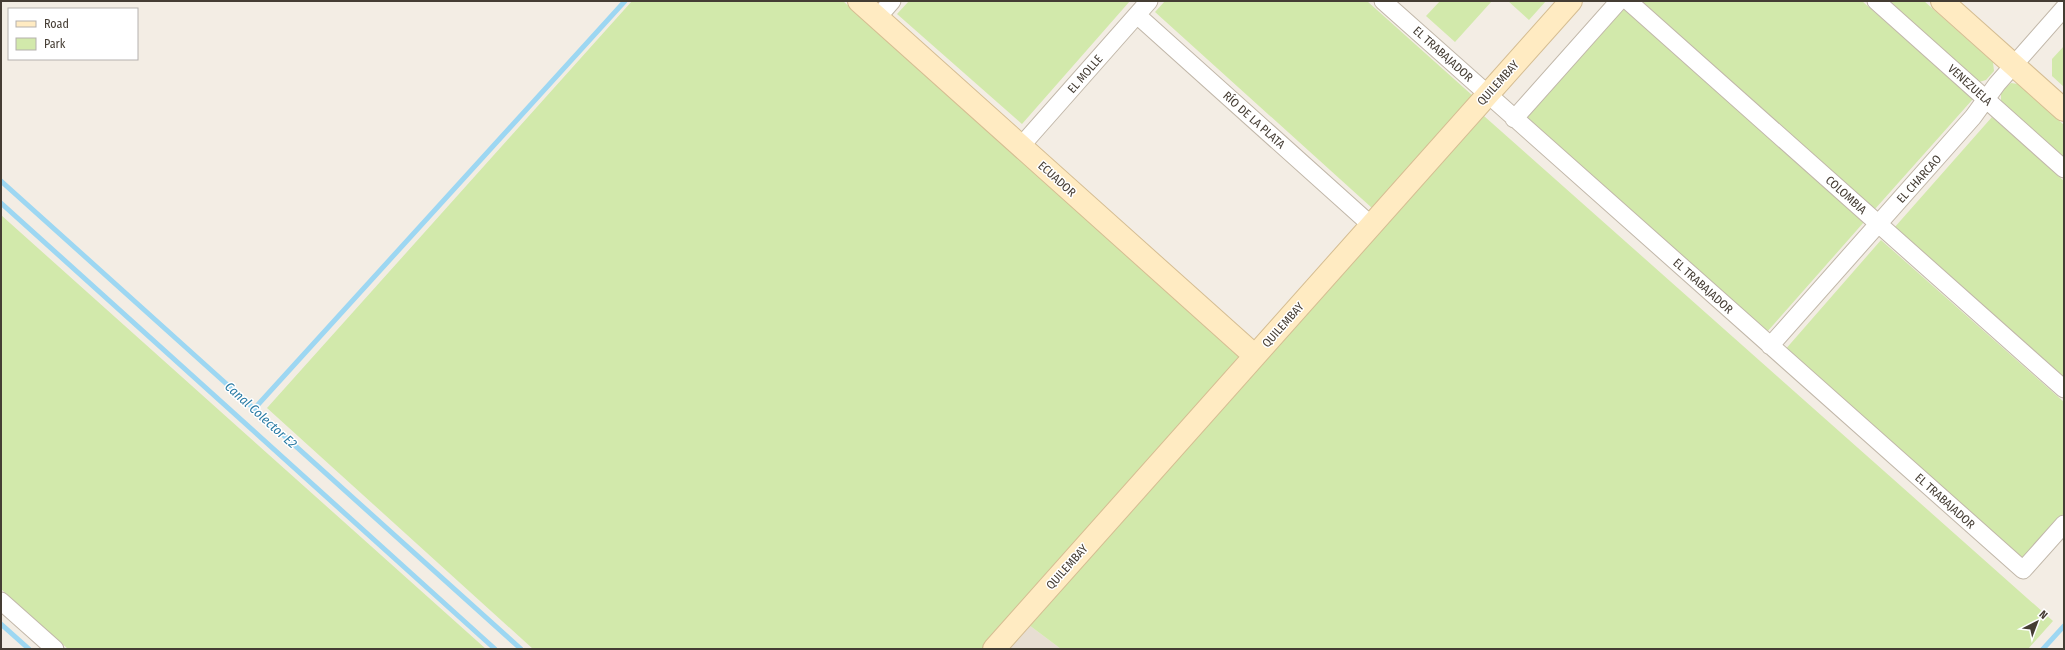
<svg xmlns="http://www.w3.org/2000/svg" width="2065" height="650" font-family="'Fira Sans Condensed',sans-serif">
<rect width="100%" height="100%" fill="#f3ede4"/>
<path fill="#e7ded2" d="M1029 625 1061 649H1007Z"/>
<path fill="#d2e9ab" d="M632 1H843L1239 357 982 649H533L267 408Z
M909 1H1130L1022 124 897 14Z
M1165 1H1367L1473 96 1372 208 1155 12Z
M1440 1H1492L1455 42 1426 16Z
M1508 1H1546L1529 20Z
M1640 1H1862L1973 99 1875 209Z
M1886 1H1924L1993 62 1994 71 1986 80 1979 82Z
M1623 8 1864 222 1767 332 1526 118Z
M2064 46V87L2052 76V59Z
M2011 83 2018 84 2064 125V159L2001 102V92Z
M1484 116 2053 621 2028 649H1061L1029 625Z
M1992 117 2064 181V378L1894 228Z
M1 215 486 649H68L1 589Z
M1881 240 2064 402V513L2021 560 1784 351Z"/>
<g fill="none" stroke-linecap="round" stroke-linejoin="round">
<path stroke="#9dd7f2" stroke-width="5" d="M1 181 521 649
M1 203 495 649
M254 409 625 1
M1 624 29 649
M2043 649 2064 626"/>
<defs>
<path id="street" d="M1383 1 2023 570 2064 524
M1628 1 2064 389
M1876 1 2064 169
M1137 15 1371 225
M878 17 892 1
M1514 119 1619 1
M1021 146 1149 1
M1770 346 1973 117 1997 84 2064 8
M1 601 55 649"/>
<path id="secondary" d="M859 1 1255 356
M1942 1 2064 110
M994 649 1571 1"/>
</defs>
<use href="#street" stroke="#c1b7a9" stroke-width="19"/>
<use href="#secondary" stroke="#d5bd92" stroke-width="24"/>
<use href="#street" stroke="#fff" stroke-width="17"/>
<use href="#secondary" stroke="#ffebc2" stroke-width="22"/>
</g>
<g text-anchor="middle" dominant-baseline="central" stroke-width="3" stroke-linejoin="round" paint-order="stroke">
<g font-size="12" fill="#453d34" stroke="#fff">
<text transform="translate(1443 54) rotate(42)">EL TRABAJADOR</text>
<text transform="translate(1085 74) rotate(-49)">EL MOLLE</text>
<text transform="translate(1498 83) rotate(-48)">QUILEMBAY</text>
<text transform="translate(1970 85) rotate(42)">VENEZUELA</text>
<text transform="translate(1254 120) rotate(42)">RÍO DE LA PLATA</text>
<text transform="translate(1057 179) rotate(42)">ECUADOR</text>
<text transform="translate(1919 179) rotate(-48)">EL CHARCAO</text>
<text transform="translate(1846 195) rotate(42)">COLOMBIA</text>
<text transform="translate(1703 286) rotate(42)">EL TRABAJADOR</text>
<text transform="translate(1283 325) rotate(-48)">QUILEMBAY</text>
<text transform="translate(1945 501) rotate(42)">EL TRABAJADOR</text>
<text transform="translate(1067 567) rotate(-48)">QUILEMBAY</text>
</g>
<g font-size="13" font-style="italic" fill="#287aa3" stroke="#fff">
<text transform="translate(261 415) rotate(42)">Canal Colector E2</text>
</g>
</g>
<rect width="2065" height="650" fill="none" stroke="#453d34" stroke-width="4"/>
<rect x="8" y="8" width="130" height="52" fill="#ffffff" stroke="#b5b1ae"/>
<rect x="16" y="21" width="20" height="6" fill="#ffebc2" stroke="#b5b1ae"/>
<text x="44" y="28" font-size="12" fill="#453d34">Road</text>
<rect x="16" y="38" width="20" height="12" fill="#d2e9ab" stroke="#b5b1ae"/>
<text x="44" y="48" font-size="12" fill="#453d34">Park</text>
<g transform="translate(2037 622) rotate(42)" stroke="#ffffff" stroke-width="3" paint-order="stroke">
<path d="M0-3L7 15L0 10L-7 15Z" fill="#453d34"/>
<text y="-6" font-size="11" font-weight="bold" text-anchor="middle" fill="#453d34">N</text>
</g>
</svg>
